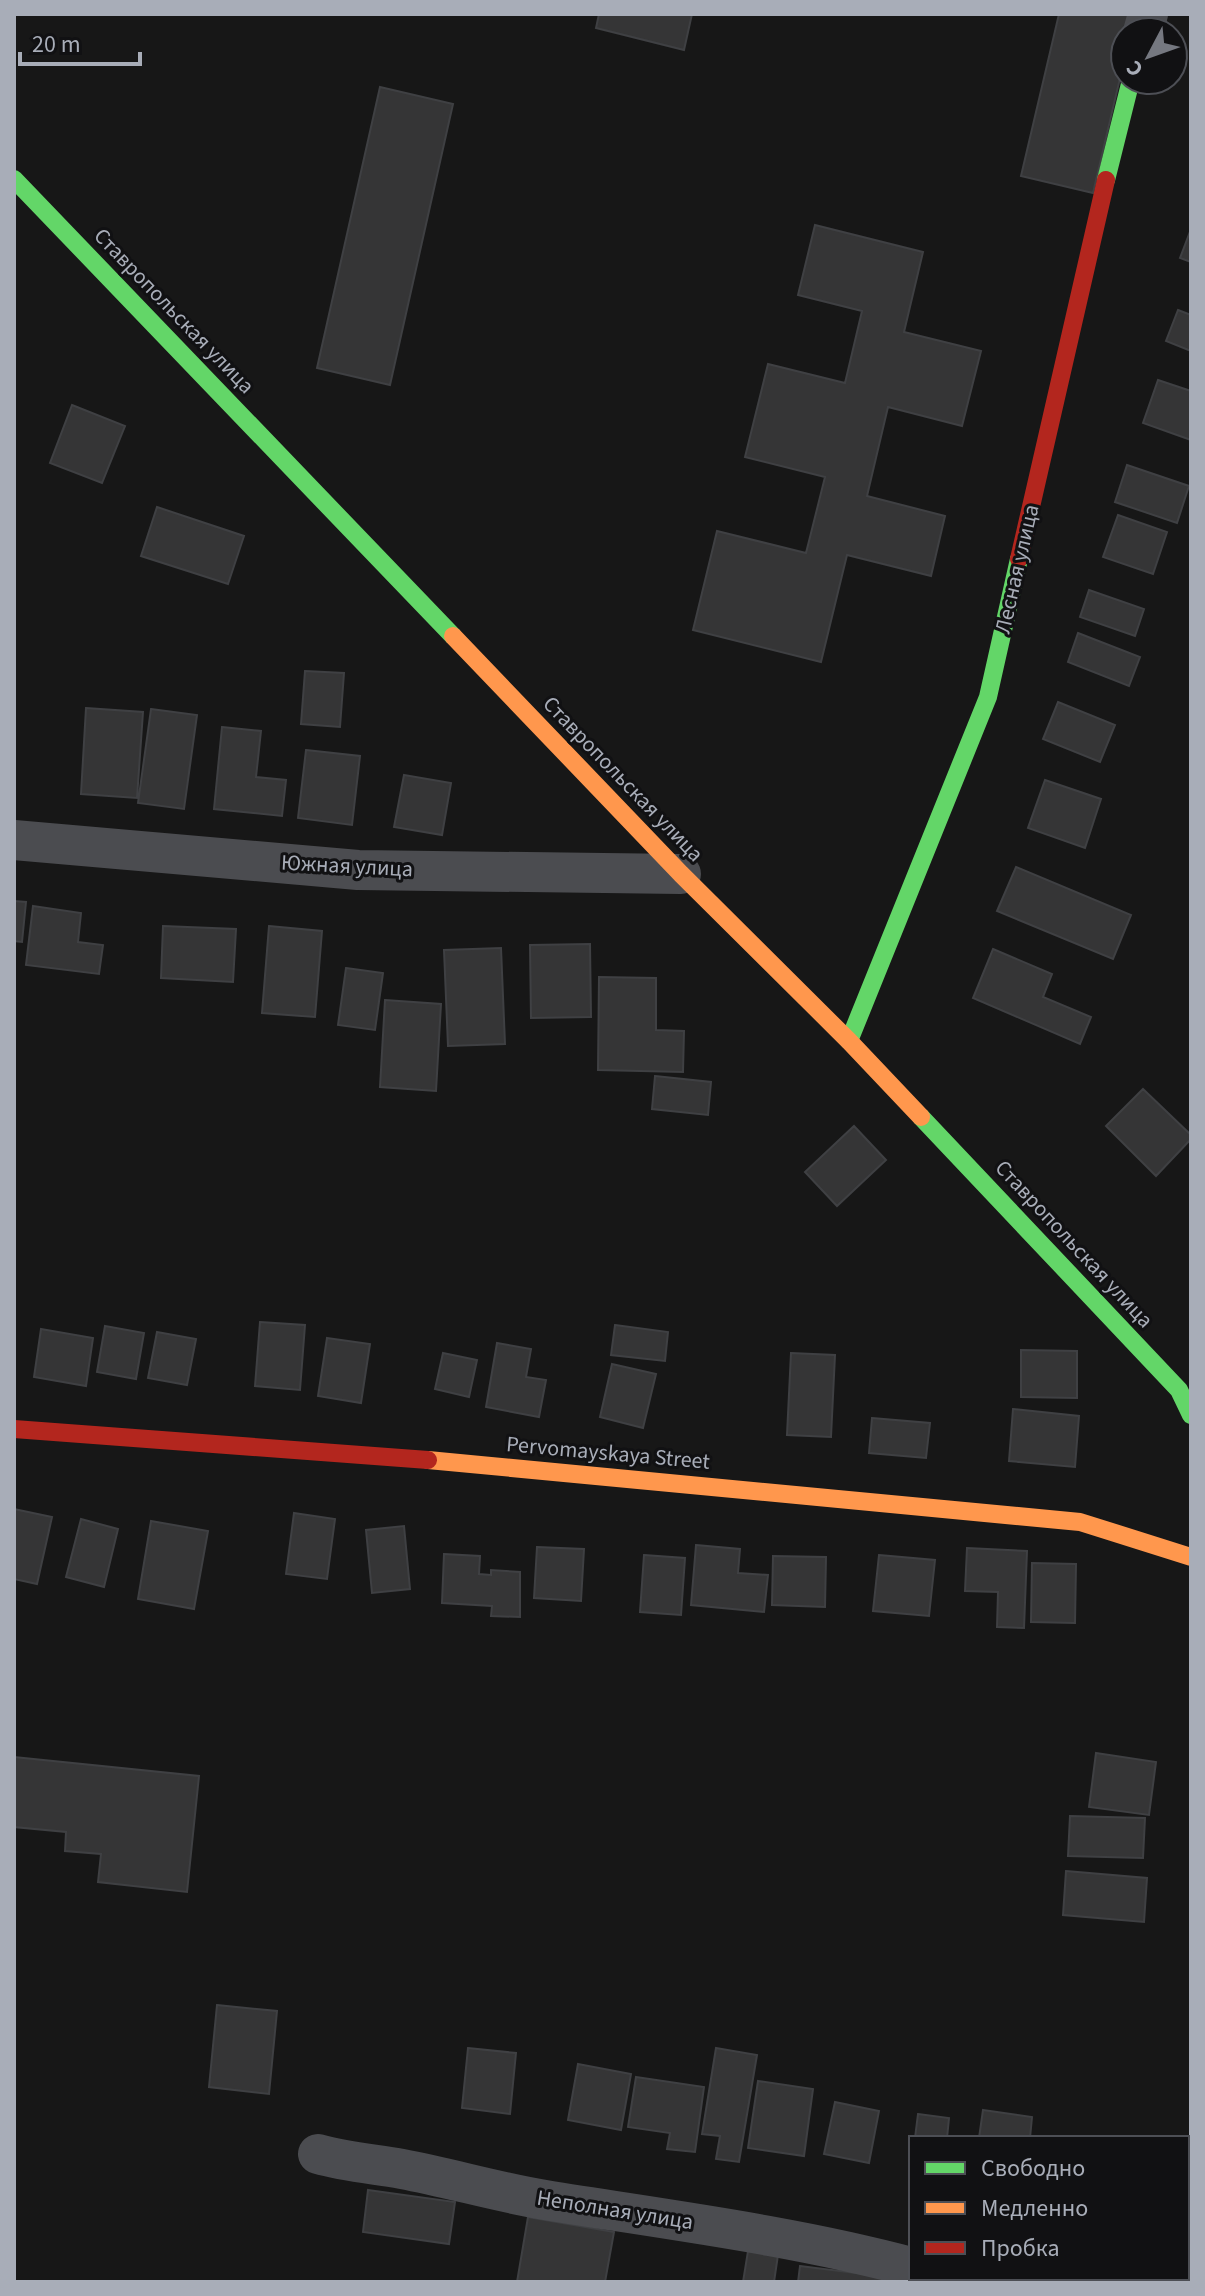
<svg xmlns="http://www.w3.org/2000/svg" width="1205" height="2296" font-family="'Source Sans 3',sans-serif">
<rect width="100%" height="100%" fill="#171717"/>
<path fill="#353536" stroke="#3f4043" stroke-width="2" d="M599 14H692L684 50 596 28Z
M1059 14H1135L1125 32V57L1093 193 1021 176Z
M380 87 453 104 390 385 317 368Z
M815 225 923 252 904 332 981 351 962 426 888 407 867 496 945 516 931 576 847 555 821 662 693 630 717 531 806 553 825 477 745 457 768 364 845 383 862 311 798 295Z
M1191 229V262L1180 258Z
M1178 310 1191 315V351L1166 341Z
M1158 380 1191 391V440L1143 423Z
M72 405 125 426 102 483 50 463Z
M1127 465 1189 486 1177 523 1115 502Z
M157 507 244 536 228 584 141 556Z
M1118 515 1167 532 1153 574 1103 557Z
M1089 590 1144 609 1135 636 1080 617Z
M1078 633 1140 657 1129 686 1068 662Z
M305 671 344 673 340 727 301 724Z
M1058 702 1115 725 1100 762 1043 739Z
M86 708 143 712 137 798 81 794Z
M151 709 197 715 184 809 138 803Z
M222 727 261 731 256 777 286 780 282 816 214 809Z
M306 750 360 756 352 825 298 818Z
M404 775 451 783 442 835 394 827Z
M1045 780 1101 799 1085 848 1028 828Z
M1016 867 1131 915 1113 959 997 911Z
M14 901 26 902 22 942 14 941Z
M33 906 81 913 78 942 103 945 99 974 26 965Z
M163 926 236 929 233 982 161 978Z
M269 926 322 931 315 1017 262 1013Z
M590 944 591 1017 531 1018 530 945Z
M501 948 505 1044 448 1046 444 950Z
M993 949 1052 974 1043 997 1091 1017 1080 1044 973 998Z
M346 968 383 973 375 1030 338 1025Z
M599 977 656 978V1030L684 1031 683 1072 598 1070Z
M385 1000 441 1004 436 1091 380 1087Z
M655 1076 711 1082 708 1115 652 1109Z
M1143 1089 1191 1135V1139L1156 1176 1106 1126Z
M854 1126 886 1160 837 1206 805 1172Z
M260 1322 305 1325 300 1390 255 1386Z
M615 1325 668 1332 665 1361 611 1355Z
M105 1326 144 1333 136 1379 97 1372Z
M41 1329 93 1338 86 1386 34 1377Z
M157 1332 196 1339 187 1385 148 1378Z
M327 1338 370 1344 361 1403 318 1396Z
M497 1343 531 1349 526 1377 546 1380 539 1417 486 1407Z
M1021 1350 1077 1351V1398L1021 1397Z
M443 1353 477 1360 469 1397 435 1389Z
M791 1353 835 1355 831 1437 787 1435Z
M612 1364 656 1374 643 1428 600 1417Z
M1013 1409 1079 1416 1075 1467 1009 1461Z
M872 1418 930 1423 926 1458 869 1453Z
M14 1509 52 1517 37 1584 14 1579Z
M294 1513 335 1519 327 1579 286 1574Z
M81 1519 118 1529 104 1587 66 1577Z
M151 1521 208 1531 194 1609 138 1599Z
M404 1526 410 1589 372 1593 366 1530Z
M696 1545 740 1549 738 1573 768 1575 764 1612 691 1605Z
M537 1547 584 1549 581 1601 534 1598Z
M967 1548 1027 1551 1024 1628 997 1627 998 1592 965 1591Z
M444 1554 480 1556 479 1574 491 1575V1570L520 1572V1617L491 1616 492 1606 442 1603Z
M644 1555 685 1558 681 1615 640 1612Z
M879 1555 935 1560 929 1616 873 1611Z
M773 1556 826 1557 825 1607 772 1605Z
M1032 1563 1076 1564 1075 1623 1031 1622Z
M1096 1753 1156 1762 1149 1815 1089 1807Z
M14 1757 199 1776 187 1892 98 1882 101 1854 65 1851 66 1832 14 1827Z
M1070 1816 1145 1818 1143 1858 1068 1856Z
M1066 1871 1147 1878 1144 1922 1063 1915Z
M217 2005 277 2011 269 2094 209 2087Z
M468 2048 516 2053 510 2114 462 2108Z
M716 2048 757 2055 739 2162 716 2159 720 2136 702 2134Z
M578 2064 631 2074 621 2130 568 2120Z
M636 2077 704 2087 695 2152 667 2149 670 2133 628 2127Z
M758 2081 813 2089 804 2156 748 2148Z
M835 2102 879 2111 869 2163 824 2154Z
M983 2110 1032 2117 1030 2138H979Z
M918 2114 949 2118 947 2138H915Z
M368 2190 455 2202 449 2244 363 2232Z
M528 2217 614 2232 605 2282H517Z
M748 2251 778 2255 774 2282H743Z
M800 2266 888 2277 887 2282H798Z"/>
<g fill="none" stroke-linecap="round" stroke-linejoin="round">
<path stroke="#4b4c50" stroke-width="40" d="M1143 32 1148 14
M14 840 358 870 681 874
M318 2154C346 2162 374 2164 402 2169 450 2178 497 2192 545 2200 668 2220 791 2235 911 2267
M950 2278 965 2282"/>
<path stroke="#63d668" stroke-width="18" d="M14 179 453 636
M1106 180 1131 80
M849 1041 988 697 1019 559
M921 1117 1179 1390 1191 1415
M1149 2282 1150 2278"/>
<path stroke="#ff974d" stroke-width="18" d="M453 636 681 874 849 1041 921 1117
M428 1460 1080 1522 1191 1557
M1187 2198 1191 2189"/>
<path stroke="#b3261e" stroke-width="18" d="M1019 559 1106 180
M14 1429 428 1460"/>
</g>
<g text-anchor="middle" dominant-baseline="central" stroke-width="6" stroke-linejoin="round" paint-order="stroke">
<g font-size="22" fill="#a8adb8" stroke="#111113">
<text transform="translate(174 311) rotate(46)">Ставропольская улица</text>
<text transform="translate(1017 569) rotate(-77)">Лесная улица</text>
<text transform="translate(623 779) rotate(46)">Ставропольская улица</text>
<text transform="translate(347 866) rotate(3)">Южная улица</text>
<text transform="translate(1074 1244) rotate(47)">Ставропольская улица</text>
<text transform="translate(608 1453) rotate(5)">Pervomayskaya Street</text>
<text transform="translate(615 2210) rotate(9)">Неполная улица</text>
</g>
</g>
<rect width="1205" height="2296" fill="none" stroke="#a8adb8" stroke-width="32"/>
<rect x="909" y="2136" width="280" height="144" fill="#111113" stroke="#4d4f55" stroke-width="2"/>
<rect x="925" y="2162" width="40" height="12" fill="#63d668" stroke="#4d4f55" stroke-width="2"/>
<text x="981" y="2176" font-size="24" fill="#a8adb8">Свободно</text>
<rect x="925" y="2202" width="40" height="12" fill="#ff974d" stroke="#4d4f55" stroke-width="2"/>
<text x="981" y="2216" font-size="24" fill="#a8adb8">Медленно</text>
<rect x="925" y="2242" width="40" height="12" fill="#b3261e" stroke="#4d4f55" stroke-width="2"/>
<text x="981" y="2256" font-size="24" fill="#a8adb8">Пробка</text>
<g transform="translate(1149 56) rotate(229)"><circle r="38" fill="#111113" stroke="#4d4f55" stroke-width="2"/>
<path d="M0-6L14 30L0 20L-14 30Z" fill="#757880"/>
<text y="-12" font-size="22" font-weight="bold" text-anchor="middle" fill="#a8adb8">С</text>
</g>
<path d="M20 52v12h120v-12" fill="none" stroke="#a8adb8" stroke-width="4"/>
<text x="32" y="52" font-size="24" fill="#a8adb8" stroke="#111113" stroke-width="6" paint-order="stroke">20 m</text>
</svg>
